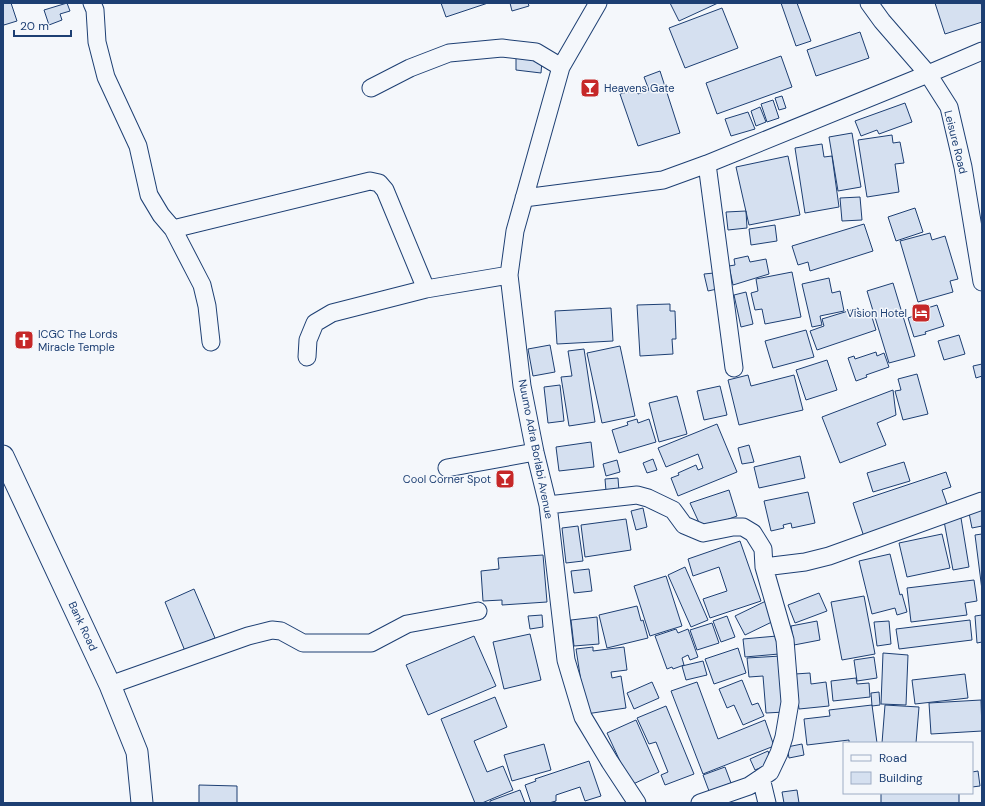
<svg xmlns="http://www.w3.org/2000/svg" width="985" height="806" font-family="'DM Sans',sans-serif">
<rect width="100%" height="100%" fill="#f4f7fb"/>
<path fill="#d5e0f0" stroke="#1d3f73" d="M3 3H11L17 21 4 25 3 22Z
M67 3 70 11 60 14 62 20 49 25 44 10Z
M441 3H488L446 17Z
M510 3H528L529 6 512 11Z
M670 3H718L679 21Z
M781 3H797L811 41 796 46Z
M935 3H981L982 7V22L945 34Z
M722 8 738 48 685 68 669 28Z
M860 32 869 58 816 76 807 50Z
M781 56 792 87 717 114 706 83Z
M516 58 542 61 541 73 516 70Z
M660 71 680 133 638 146 620 94 635 90 638 94 649 90 644 77Z
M782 96 786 108 779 110 775 98Z
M773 100 779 118 767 122 761 104Z
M905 103 912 122 879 134 877 130 861 136 855 121Z
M760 107 766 122 756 126 751 111Z
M748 112 755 129 731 136 725 119Z
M852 133 861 187 838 191 829 137Z
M892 135 893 143 900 142 904 163 895 164 899 192 867 197 858 140Z
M822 144 824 157 832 156 839 207 805 213 795 148Z
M788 156 800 215 749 225 736 167Z
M860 197 862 220 842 221 840 198Z
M915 208 923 232 896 241 888 217Z
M746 211 747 228 728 230 726 212Z
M864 224 873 251 810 271 808 262 798 265 792 246Z
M775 225 777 241 751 245 749 229Z
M930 233 932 240 945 236 958 279 950 281 953 292 918 302 900 241Z
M748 256 750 262 766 259 769 274 733 285 729 266 735 265 734 259Z
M792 272 801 317 765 324 762 309 755 310 751 293 758 291 756 279Z
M714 273 717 289 708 291 704 274Z
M829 278 832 293 840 291 844 311 820 316 822 325 812 327 802 284Z
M893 283 915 356 889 363 867 291Z
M746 292 753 324 741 327 734 295Z
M670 304V311H675L676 339H672L673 354 640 356 637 305Z
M937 305 944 326 925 332 926 334 914 337 908 318 922 313 921 310Z
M611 308 613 341 557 344 555 311Z
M858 308 860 314 870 311 876 330 817 350 810 331 824 326 822 319Z
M806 330 814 357 773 368 765 341Z
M959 335 965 354 944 360 938 341Z
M550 345 555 372 533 376 528 349Z
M620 346 635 416 602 423 587 353Z
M584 349 595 422 569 426 561 377 572 376 568 351Z
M876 352 877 356 884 353 889 367 866 375 867 377 856 381 848 358 854 356 855 359Z
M827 360 837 390 806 400 796 370Z
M982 364V376L976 378 973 366Z
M917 374 928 414 903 420 895 391 901 390 898 379Z
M748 375 751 386 794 375 803 410 739 425 728 380Z
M560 385 564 421 548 423 544 387Z
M720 386 727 415 704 420 697 391Z
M893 390 896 415 877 423 886 445 840 463 822 417Z
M677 396 687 434 659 442 649 403Z
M637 419 638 423 649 419 656 442 619 453 612 430 628 425 627 422Z
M717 424 737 472 678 496 671 478 679 475 678 473 696 465 698 470 703 468 698 454 666 467 658 448Z
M591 442 594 467 559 471 556 447Z
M749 445 754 462 742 464 738 448Z
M800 456 805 478 759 488 754 467Z
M653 459 657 470 647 473 643 463Z
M617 460 620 472 606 476 603 464Z
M904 462 910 481 873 492 867 473Z
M946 472 951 487 942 490 949 510 864 537 853 503Z
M618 478 619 491H606L605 479Z
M729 490 737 516 702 529 690 503Z
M808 492 815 523 792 528 791 523 783 525 784 528 771 531 764 501Z
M982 505V526L972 528 968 508Z
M643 508 647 527 636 530 631 511Z
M961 518 969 567 953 570 944 521Z
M626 519 631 550 585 557 581 525Z
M578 526 583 561 566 563 562 528Z
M942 534 950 568 907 577 899 543Z
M982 534V590L975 535Z
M740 541 761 601 710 618 703 599 727 591 719 567 693 576 688 559Z
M890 554 900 595 902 594 907 612 897 615 895 608 872 614 859 561Z
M543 555 547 602 502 605V600L483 601 481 571 499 569 498 558Z
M685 567 708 620 691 627 668 575Z
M589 569 592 591 574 593 571 571Z
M666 576 682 626 650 636 634 586Z
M974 580 977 601 965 603 967 615 911 622 907 588Z
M194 589 215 638 185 651 165 602Z
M819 593 827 611 795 623 788 605Z
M864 596 875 654 842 660 831 602Z
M768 600 778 619 745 635 735 616Z
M637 606 641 621 643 620 648 638 607 648 599 615Z
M542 615 543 627 530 629 528 616Z
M982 615V642L977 643 975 616Z
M727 616 735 637 721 642 713 621Z
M597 617 599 644 574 646 571 620Z
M970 620 972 640 899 649 896 629Z
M817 621 820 640 794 645 791 626Z
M889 621 891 644 877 646 874 622Z
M712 623 719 643 697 650 690 630Z
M676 629 678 633 688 629 698 657 690 660 688 655 682 658 684 665 673 669 672 667 667 669 655 636Z
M530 634 541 680 504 689 493 642Z
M474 636 496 686 428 715 406 665Z
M777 636 779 654 745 657 743 639Z
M593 647V651L624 647 627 670 611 672 612 678 621 676 626 708 586 714 576 649Z
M738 648 746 673 714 684 705 659Z
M883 653 908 655 906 705 881 704Z
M781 656 785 712 766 713 763 676 749 677 747 658Z
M874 657 877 678 857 681 854 660Z
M703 661 707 675 686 680 682 666Z
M810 673 811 684 826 682 829 706 799 709 795 674Z
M965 674 968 698 915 704 912 680Z
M856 678 857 684 869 683 870 697 833 701 831 681Z
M742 680 752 705 758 703 764 716 743 725 734 705 727 708 719 689Z
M652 682 659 698 634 709 627 693Z
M697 682 718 739 765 720 774 746 703 774 671 691Z
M879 692 880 705 872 706 871 693Z
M495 697 507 727 474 741 487 772 503 766 513 790 482 803H475L441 719Z
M981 700 982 731 931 734 929 703Z
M872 705 877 743H849V740L807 745 804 719 830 716 829 710Z
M885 705 919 707 916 743H882Z
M666 706 694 774 665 785 661 775 668 772 656 742 649 744 637 718Z
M636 720 659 772 631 785 607 733Z
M544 744 551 770 512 781 504 755Z
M802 744 804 755 789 758 787 747Z
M768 751 772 763 755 770 750 759Z
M589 761 601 796 585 801 580 787 556 795V801L549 803H531L525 785 536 781 535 779Z
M725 767 731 783 709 791 703 775Z
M978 771 980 786 972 787V772Z
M199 785 237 786V803H199Z
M520 790 525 803H490V801Z
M797 790 799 803H784L782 792Z
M881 793H959V803H881Z"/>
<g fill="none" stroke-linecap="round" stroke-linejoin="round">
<defs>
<path id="minor" d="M92 3 95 10 97 42 106 77 138 146 149 195 161 215 173 229 202 285 207 306 211 342
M598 3 561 67 515 231 509 275 522 386 535 452 548 505 566 660 583 717 610 762 637 803
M869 3 882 21 928 74 949 107 963 167 982 282
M371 88 410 68 449 53 502 48 536 52 561 67
M707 164 734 368
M524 198 663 180 707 164 928 74 982 51
M173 229 370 181 379 183 385 190 426 289
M307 357 308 340 315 323 332 313 426 289 509 275
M447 468 535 452
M548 505 637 495 648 498 673 510 684 525 703 533 733 527H743L753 533 763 549 764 567 805 562 829 556 982 501
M110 685 248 636 272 630 281 631 303 643H371L407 624 478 611
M761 778 767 803
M700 803 749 786 770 772 779 753 784 737 790 702 785 640 764 567"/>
<path id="tertiary" d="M3 456 110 685 137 752 142 803"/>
</defs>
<use href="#minor" stroke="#1d3f73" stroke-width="19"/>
<use href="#tertiary" stroke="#1d3f73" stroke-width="23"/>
<use href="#minor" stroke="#f4f7fb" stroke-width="17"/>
<use href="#tertiary" stroke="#f4f7fb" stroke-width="21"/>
</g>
<defs>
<symbol id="bar-square" viewBox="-11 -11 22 22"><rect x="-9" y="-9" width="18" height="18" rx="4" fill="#c62828" stroke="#f4f7fb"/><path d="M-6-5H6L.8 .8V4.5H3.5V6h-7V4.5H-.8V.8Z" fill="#fff"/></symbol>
<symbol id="hotel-square" viewBox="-11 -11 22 22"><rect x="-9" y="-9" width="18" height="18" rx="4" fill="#c62828" stroke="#f4f7fb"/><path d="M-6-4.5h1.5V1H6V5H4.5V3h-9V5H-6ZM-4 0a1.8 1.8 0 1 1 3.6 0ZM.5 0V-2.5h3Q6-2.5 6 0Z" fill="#fff"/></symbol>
<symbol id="church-square" viewBox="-11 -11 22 22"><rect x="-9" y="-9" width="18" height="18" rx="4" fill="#c62828" stroke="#f4f7fb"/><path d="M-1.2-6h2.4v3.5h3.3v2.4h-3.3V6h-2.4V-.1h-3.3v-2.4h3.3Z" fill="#fff"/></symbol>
</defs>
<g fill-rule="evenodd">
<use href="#bar-square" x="579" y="77" width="22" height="22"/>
<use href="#hotel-square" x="910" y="302" width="22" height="22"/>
<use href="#church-square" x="13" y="329" width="22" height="22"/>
<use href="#bar-square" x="494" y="468" width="22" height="22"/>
</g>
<g text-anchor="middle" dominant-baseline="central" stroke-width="3" stroke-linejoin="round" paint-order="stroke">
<g font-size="11" fill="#1d3f73" stroke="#f4f7fb" text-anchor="start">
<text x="604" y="88">Heavens Gate</text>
<text x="907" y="313" text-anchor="end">Vision Hotel</text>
<text x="38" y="334">ICGC The Lords<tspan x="38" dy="13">Miracle Temple</tspan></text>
<text x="491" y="479" text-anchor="end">Cool Corner Spot</text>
</g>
<g font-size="11" fill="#1d3f73" stroke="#f4f7fb">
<text transform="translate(956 142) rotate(76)">Leisure Road</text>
<text transform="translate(536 449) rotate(79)">Nuumo Adra Borlabi Avenue</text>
<text transform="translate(83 626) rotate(65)">Bank Road</text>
</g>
</g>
<rect width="985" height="806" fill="none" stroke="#1d3f73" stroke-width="8"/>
<rect x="843" y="742" width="130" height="52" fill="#f4f7fb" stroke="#9eadc5"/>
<rect x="851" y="755" width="20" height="6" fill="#f4f7fb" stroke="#9eadc5"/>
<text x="879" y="762" font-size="12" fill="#1d3f73">Road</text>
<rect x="851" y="772" width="20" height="12" fill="#d5e0f0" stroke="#9eadc5"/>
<text x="879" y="782" font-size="12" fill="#1d3f73">Building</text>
<path d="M14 30v6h57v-6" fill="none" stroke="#1d3f73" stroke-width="2"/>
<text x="20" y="30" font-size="12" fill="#1d3f73" stroke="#f4f7fb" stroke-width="3" paint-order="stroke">20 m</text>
</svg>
